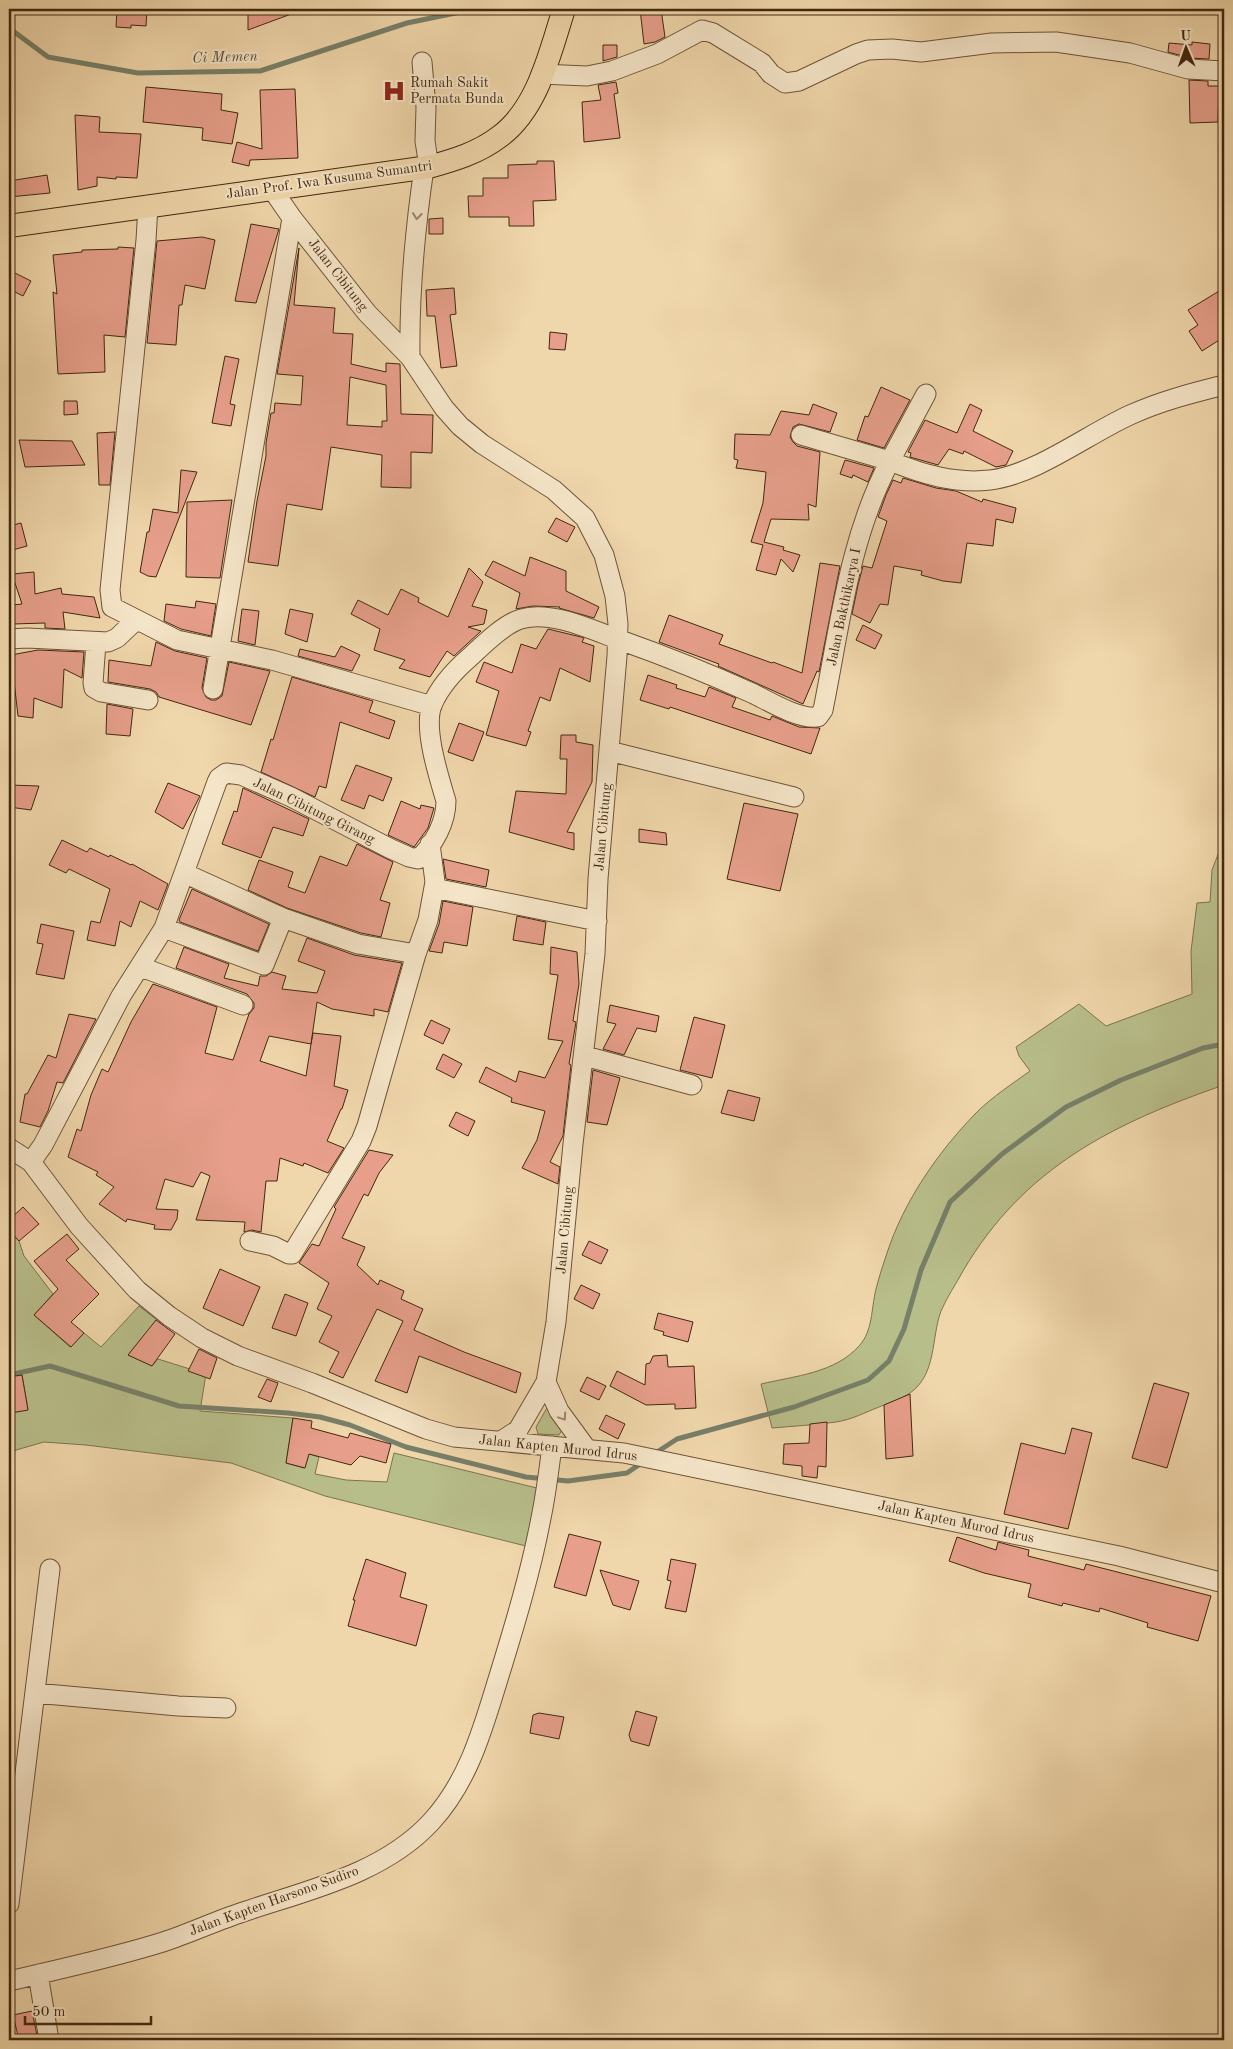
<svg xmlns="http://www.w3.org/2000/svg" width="1233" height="2049" font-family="'Old Standard TT',serif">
<rect width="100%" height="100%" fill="#f0d7ab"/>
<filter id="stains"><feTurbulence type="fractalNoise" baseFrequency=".004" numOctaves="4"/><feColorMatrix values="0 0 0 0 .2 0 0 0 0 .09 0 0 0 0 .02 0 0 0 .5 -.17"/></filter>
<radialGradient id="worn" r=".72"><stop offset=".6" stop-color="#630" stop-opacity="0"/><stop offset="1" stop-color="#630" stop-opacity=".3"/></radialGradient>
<path fill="#b8be8a" stroke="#7d734d" d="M1224 839V1085C1114 1123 1024 1167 963 1271 956 1284 947 1297 941 1311 931 1338 937 1374 910 1393 902 1399 889 1403 879 1407 866 1412 851 1420 836 1422 815 1425 794 1426 772 1428L761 1384C795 1376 835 1373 859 1346 873 1331 871 1309 876 1289 879 1277 883 1265 887 1253 904 1201 938 1152 976 1113 992 1097 1012 1084 1030 1071L1019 1056 1016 1047 1079 1004 1106 1026 1192 994 1191 951 1197 903 1210 902 1212 870Z
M9 1230 19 1241 24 1256 53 1294 34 1315 70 1347 84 1333 101 1347 139 1306 157 1320 128 1355 152 1366 158 1359 206 1374 200 1411 293 1418 286 1463 304 1468 309 1454 319 1457 315 1474 346 1480 387 1482 394 1453 545 1490 534 1548 325 1496 231 1463 86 1445 44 1442 9 1452V1413L28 1409 22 1375 9 1377Z
M548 1406 562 1430 559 1435 538 1434 536 1427Z"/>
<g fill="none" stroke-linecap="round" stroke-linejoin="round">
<path stroke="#778069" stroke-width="5" d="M9 28 48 57 138 73 260 71 407 23 475 9
M9 1375 50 1366 179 1406 288 1413 320 1417 350 1425 406 1447 526 1477 568 1481 627 1473 643 1462
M654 1454 677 1439 794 1407 868 1380 889 1361 904 1329 921 1270 950 1202 1002 1154 1066 1107 1121 1080 1203 1048 1224 1044"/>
</g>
<path fill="#e79f8b" stroke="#422810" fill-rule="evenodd" d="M117 9H147L146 26 131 25V28L116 27Z
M248 9H302V10L248 30Z
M640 9H661L665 37 655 42 644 44Z
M1192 42 1210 44 1209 59 1190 58 1168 52 1169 43 1192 45Z
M603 45H617V57L603 61Z
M1189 80 1208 81V86H1219L1218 122 1190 123Z
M616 82 618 93 614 94 620 138 584 142 582 102 601 100 598 85Z
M146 87 222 94 221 110 238 113 232 144 202 140 203 128 143 122Z
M295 89 298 158 250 160 249 166 232 162 237 142 262 149 260 90Z
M75 115 100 117 99 132 141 134 137 178 116 177V179L97 177V186L78 190Z
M537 161H554L556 200 533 201 534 226H509V217H469L468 196H483V178H508V165L537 164Z
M47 175 50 193 9 197V181Z
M443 218V234H429V219Z
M251 224 279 229 256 303 235 301Z
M202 237 215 240 205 289 185 285 182 305H179L176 345 147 343 157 241Z
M118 247 134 248 125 337 104 335 105 372 58 374 53 292 57 294 53 255 82 252V250L118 249Z
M299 248 294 305 335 308 333 333 353 334 351 364 386 372V363L400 364 401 414 433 415 432 453 411 452V488L381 487 382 455 331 447 322 510 287 504 278 566 248 562 257 501 266 456V443L271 413H274L275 403 301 405 303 376 277 374ZM350 377 386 385 387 421H382V427L347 425Z
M9 270 31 281 23 296 9 289Z
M454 288 456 314 450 315 457 366 441 368 435 316H427L426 290Z
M1224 288V337L1202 351 1189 331 1198 325 1188 310Z
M550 332 567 334 565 350 549 349Z
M225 356 239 359 230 404 235 405 231 426 212 423Z
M881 387 910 400 884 448 857 440 865 416 868 417Z
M64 401H77L78 414 64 415Z
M813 404 837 413 830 432 799 424 793 427 790 437 793 442 797 446 820 452 816 507 808 504 809 520 771 519 764 542 784 547 783 550 800 555 793 572 781 559 776 575 756 570 763 545 751 542 763 503 766 472 736 468 738 460 734 459 735 434 770 435 781 411 809 415Z
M970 404 982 410 973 431 1013 451 1006 465 996 467 964 451 963 454 949 449 938 465 910 457 911 453 908 452 925 420 957 433Z
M115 432 110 485H99L97 433Z
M19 440 72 441 85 465 25 467Z
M845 460 874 468 868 482 853 475 852 478 840 474Z
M181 470 197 472 156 577 148 576 140 572 147 532H149L153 509 178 513Z
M903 478 936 488 956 491 982 502 983 499 1016 508 1013 523 996 519 993 546 967 543 961 583 943 581 921 575 922 571 894 566 888 605 880 604 870 623 852 614 858 585 863 566 872 568 887 521 878 517 886 495 893 480 901 483Z
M232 500 220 578 186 577 187 502Z
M556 518 575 527 567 542 548 532Z
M21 523 27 546 9 551V526Z
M530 557 566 571V591L599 607 594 618 559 608 560 607 533 606 516 609 520 593 485 575 493 561 525 576Z
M820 563 840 566 819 672 817 671 803 704 718 666 719 664 659 642 669 615 723 635 719 644 772 663 773 662 802 673Z
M469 568 483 582 472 606 487 610 484 624 468 627 481 631 454 656 447 651 430 677 399 668 405 660 374 650 380 629 351 614 358 600 388 615 401 589 419 598 418 602 448 617Z
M34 572 35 594 61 588 62 594 94 597 100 618 63 612 65 629 45 628V623L13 624 12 605 22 604 12 574Z
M196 601 216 604 211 636 181 629 164 621 166 604 195 608Z
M242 609 259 611 255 645 238 641Z
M290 609 313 614 307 642 285 634Z
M863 625 882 635 875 649 856 640Z
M548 629 581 637 584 638 582 642 594 646 590 682 560 668 550 701 540 697 528 731 531 732 526 746 486 735 499 691 476 682 484 662 512 673 521 644 536 649Z
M156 642 175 651 207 658 202 688 206 697 211 700H216L222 696 229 662 270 671 251 725 159 697 156 692 150 689 108 682 109 660 151 666Z
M341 646 360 655 352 671 298 656 300 649 335 657Z
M38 650 84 652 82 678 64 669 62 708 34 698 33 718 18 716 11 655Z
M648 675 677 685 676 688 705 697 709 687 736 698 732 707 770 720 772 716 799 727 820 728 811 754 670 707 669 709 640 700Z
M292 677 373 701 369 712 395 721 389 739 340 722 326 788 319 786 315 797 261 772 271 739 273 740Z
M107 704 133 709 130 736 106 734Z
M459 723 484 732 473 761 448 752Z
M561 735H576V742L593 745 592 782 567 832 574 833V850L509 832 516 791 566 794 567 759H560Z
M356 765 392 778 383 801 369 795 364 809 341 800Z
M168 783 200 796 183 829 155 812Z
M9 785 39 786 31 810 9 807Z
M243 788 309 819 303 836 273 827 261 858 222 844 234 811 237 812Z
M401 801 420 809 421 805 434 808 428 828 414 847 388 835Z
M744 803 798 814 780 891 727 879Z
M639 829 666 833 667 845 639 842Z
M62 840 87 852 90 848 109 857 110 855 131 865 132 864 168 884 158 910 140 901 131 927 120 921 115 946 87 940 91 921 100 923 110 889 69 869 66 873 49 865Z
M357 844 393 862 380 900 390 903 381 937 361 933 287 908 248 890 259 860 293 872 288 887 305 893 320 856 347 866Z
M443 859 489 870 486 887 446 879Z
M192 889 269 924 258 951 180 922 179 920Z
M443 901 473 907 467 946 444 942 442 953 429 951 439 924Z
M517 916 546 922 543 945 513 940Z
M41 924 74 931 64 979 36 974 43 944 37 943Z
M307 938 354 955 402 963 388 1012 374 1009V1016L332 1009 317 1002 311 1044 313 1033 341 1036 334 1086 348 1090 342 1109H341L327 1141 344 1148 328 1173 304 1163 303 1166 280 1158 277 1181H266L261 1232 252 1230 244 1232 245 1222 196 1220 210 1176 201 1172 193 1187 165 1179 156 1209 178 1210 177 1219 171 1230 154 1229 155 1225 127 1219 126 1222 99 1204 114 1187 96 1175 98 1172 68 1157 77 1129 81 1131 91 1095 102 1069 108 1072 131 1022 153 984 217 1007 205 1053 233 1060 249 1014 254 1008V1003L247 994 176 968 184 947 229 964 224 978 258 986 260 976H266L272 972 286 976 282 989 317 993 325 971 298 961ZM269 1036 311 1044 306 1076 260 1061Z
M551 947 577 952 579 984 573 1021 576 1022 569 1064 571 1065 563 1136 550 1162 560 1167 558 1184 522 1168 537 1140 545 1111 511 1102 512 1098 479 1082 486 1067 516 1082 519 1071 545 1078 563 1041 548 1039 558 975 550 974Z
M610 1005 659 1016 656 1032 637 1028 624 1055 603 1049 616 1024 607 1022Z
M69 1014 96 1019 63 1083 57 1082 48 1111 40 1127 20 1122 25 1094H27L48 1055 56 1058Z
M694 1017 725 1025 712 1078 680 1070Z
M431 1020 450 1029 443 1044 424 1035Z
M443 1054 462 1064 454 1078 436 1069Z
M593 1070 620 1078 607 1125 587 1122Z
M728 1090 760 1098 754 1121 721 1113Z
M456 1112 475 1121 468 1136 449 1126Z
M369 1150 393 1155 379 1173 368 1196 364 1194 342 1238 365 1247 357 1265 378 1285 380 1280 404 1291 401 1299 423 1309 414 1330 464 1352 521 1373 516 1393 419 1356 407 1393 375 1381 403 1321 377 1309 343 1378 329 1372 339 1352 319 1342 332 1316 317 1309 329 1283 299 1263 312 1244 319 1246 336 1209 334 1207Z
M23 1207 39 1224 19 1241 9 1230V1220Z
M67 1234 79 1249 66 1260 99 1294 71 1322 84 1333 71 1347 34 1315 58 1289 34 1261Z
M589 1241 608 1250 601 1264 582 1255Z
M220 1269 260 1287 243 1326 203 1308Z
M581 1285 600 1294 593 1309 574 1299Z
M285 1294 308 1303 296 1336 272 1328Z
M658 1313 693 1322 688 1342 663 1335 664 1332 654 1329Z
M156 1320 175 1334 152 1366 128 1355Z
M199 1349 217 1358 210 1379 188 1371Z
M667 1355 668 1367 694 1366 696 1408 675 1409V1404L646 1405 610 1386 617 1371 645 1385 646 1364 650 1363 653 1356Z
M22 1375 28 1410 11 1413 9 1399V1377Z
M587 1377 606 1386 599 1400 580 1391Z
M267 1379 278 1383 271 1402 258 1397Z
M1154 1383 1189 1393 1167 1468 1132 1458Z
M910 1394 913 1456 886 1459 884 1405Z
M606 1415 625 1424 618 1439 599 1429Z
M293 1418 312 1421 311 1428 348 1438 350 1433 391 1444 386 1463 360 1456 351 1465 309 1454 305 1468 286 1463Z
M827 1422 826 1467 818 1466 817 1478 802 1476V1466L783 1464 784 1444 809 1443 810 1424Z
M1072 1428 1092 1433 1068 1529 1004 1514 1021 1443 1065 1454Z
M569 1534 601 1542 586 1596 554 1587Z
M957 1537 996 1550 998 1542 1009 1545 1029 1550 1028 1556 1084 1570 1086 1564 1211 1596 1198 1641 1147 1627 1148 1623 1100 1608 1099 1612 1063 1603 1062 1606 1028 1597 1031 1584 984 1573 949 1561Z
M366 1559 406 1573 400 1597 427 1605 416 1646 348 1626 355 1600H353Z
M671 1559 696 1564 686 1612 665 1608 671 1581 667 1580Z
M600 1570 639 1581 630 1610 613 1605Z
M636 1711 657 1717 649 1746 631 1741 629 1735Z
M539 1713 564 1717 559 1739 530 1733 533 1715Z
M32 2011 38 2040H19L13 2015Z"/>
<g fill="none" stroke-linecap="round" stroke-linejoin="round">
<defs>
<path id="minor" d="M422 62 426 107 425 141 429 167
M541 74 587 76 612 71 657 54 702 30 713 33 762 63 771 74 785 83 799 81 856 54 868 50 892 49 921 52 992 43 1056 42 1130 53 1188 69 1224 71
M272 189 292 218 367 313 410 357 444 408 460 426 482 444 554 490 585 518 604 555 615 596 618 624 617 656 598 879 595 954 573 1144 556 1322 546 1382 518 1430 501 1441
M148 206 146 240 110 590 112 607 177 640 272 660 432 706
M410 357C409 294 415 230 424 168
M801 435 890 461 926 394
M9 639 27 638 108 642 117 638 136 620
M96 643 93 683 94 688 101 692 148 700
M213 689 292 218
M609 751 794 797
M184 873 283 918 358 944 416 954
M434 888 597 921
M164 928 264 965 283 918
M141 967 243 1005
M585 1056 692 1085
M9 1148 31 1162 79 1226 137 1290 169 1316 202 1338 238 1356 312 1383 426 1429 454 1437 624 1453 1119 1556 1224 1583
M31 1162 43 1145 121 996 164 928 217 782 219 778 226 773 241 775 291 797 389 848 409 857 418 859C434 845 446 822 446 801 439 777 423 729 432 705 440 686 455 670 470 657 483 645 504 624 521 619 551 610 592 630 620 640 665 656 710 674 754 694 770 702 800 720 818 717L823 710C840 626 849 538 890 461 922 474 954 484 990 480 1035 475 1088 434 1130 415 1161 401 1192 393 1224 385
M250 1241 273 1246 289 1254H292L361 1141 367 1126 416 954 428 920 435 882 430 844
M546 1382 559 1411 586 1448
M35 1693 178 1706 226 1708
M9 1904 50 1569
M38 1974 49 2040
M9 1981C60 1969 112 1958 163 1942 190 1933 216 1921 243 1912 308 1890 383 1874 431 1822 469 1781 483 1728 499 1676 515 1624 531 1571 541 1518 546 1494 549 1470 552 1446"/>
<path id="major" d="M9 226 429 167C454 160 478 153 499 137 538 109 550 52 564 9"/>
</defs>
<use href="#minor" stroke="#6e5437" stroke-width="21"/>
<use href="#major" stroke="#422810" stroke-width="24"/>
<use href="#minor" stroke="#f5e5c8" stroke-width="19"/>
<use href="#major" stroke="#f0d7ab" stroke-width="22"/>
</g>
<defs><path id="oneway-chevron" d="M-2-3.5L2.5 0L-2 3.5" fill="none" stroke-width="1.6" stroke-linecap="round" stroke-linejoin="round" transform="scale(1.25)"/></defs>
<g stroke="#9c866c">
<use href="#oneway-chevron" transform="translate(417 216) rotate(96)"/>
<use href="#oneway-chevron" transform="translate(563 1417) rotate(56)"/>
</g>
<defs>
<symbol id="hospital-bare" viewBox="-9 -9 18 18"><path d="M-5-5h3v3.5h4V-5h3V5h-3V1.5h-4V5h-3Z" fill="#8f2418" stroke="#f5e5c8" stroke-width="2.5" paint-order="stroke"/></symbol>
</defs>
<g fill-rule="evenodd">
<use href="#hospital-bare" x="378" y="75" width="32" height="32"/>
</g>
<g text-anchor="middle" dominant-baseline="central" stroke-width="4" stroke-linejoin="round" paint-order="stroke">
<g font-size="14" fill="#422810" stroke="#f5e5c8" text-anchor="start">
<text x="410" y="83">Rumah Sakit<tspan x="410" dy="16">Permata Bunda</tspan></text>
</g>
<g font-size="14" fill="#422810" stroke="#f5e5c8">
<text transform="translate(329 180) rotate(-8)">Jalan Prof. Iwa Kusuma Sumantri</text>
<text transform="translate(338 275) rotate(52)">Jalan Cibitung</text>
<text transform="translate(844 607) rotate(-78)">Jalan Bakthikarya I</text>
<text transform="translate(314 811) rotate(26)">Jalan Cibitung Girang</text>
<text transform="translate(603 827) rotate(-85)">Jalan Cibitung</text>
<text transform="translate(565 1230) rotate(-85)">Jalan Cibitung</text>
<text transform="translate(558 1448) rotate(6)">Jalan Kapten Murod Idrus</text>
<text transform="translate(956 1522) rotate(12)">Jalan Kapten Murod Idrus</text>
<text transform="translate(274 1901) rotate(-20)">Jalan Kapten Harsono Sudiro</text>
</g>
<g font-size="15" font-style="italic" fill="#584c35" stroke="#f5e5c8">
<text transform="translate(225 58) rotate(-2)">Ci Memen</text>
</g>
</g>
<rect width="1233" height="2049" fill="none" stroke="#f0d7ab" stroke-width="30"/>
<rect x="10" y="10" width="1213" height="2029" fill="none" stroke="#422810" stroke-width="2.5"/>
<rect x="15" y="15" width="1203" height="2019" fill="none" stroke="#422810"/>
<g transform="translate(1186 48) rotate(358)" stroke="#f5e5c8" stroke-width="4" paint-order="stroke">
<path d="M0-4L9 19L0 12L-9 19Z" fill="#422810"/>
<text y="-8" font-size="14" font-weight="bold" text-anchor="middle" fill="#422810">U</text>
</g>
<path d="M25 2016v8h126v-8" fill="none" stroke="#422810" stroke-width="2.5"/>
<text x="32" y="2016" font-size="15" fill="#422810" stroke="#f5e5c8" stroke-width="4" paint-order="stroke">50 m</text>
<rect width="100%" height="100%" filter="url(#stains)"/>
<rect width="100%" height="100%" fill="url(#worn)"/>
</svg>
